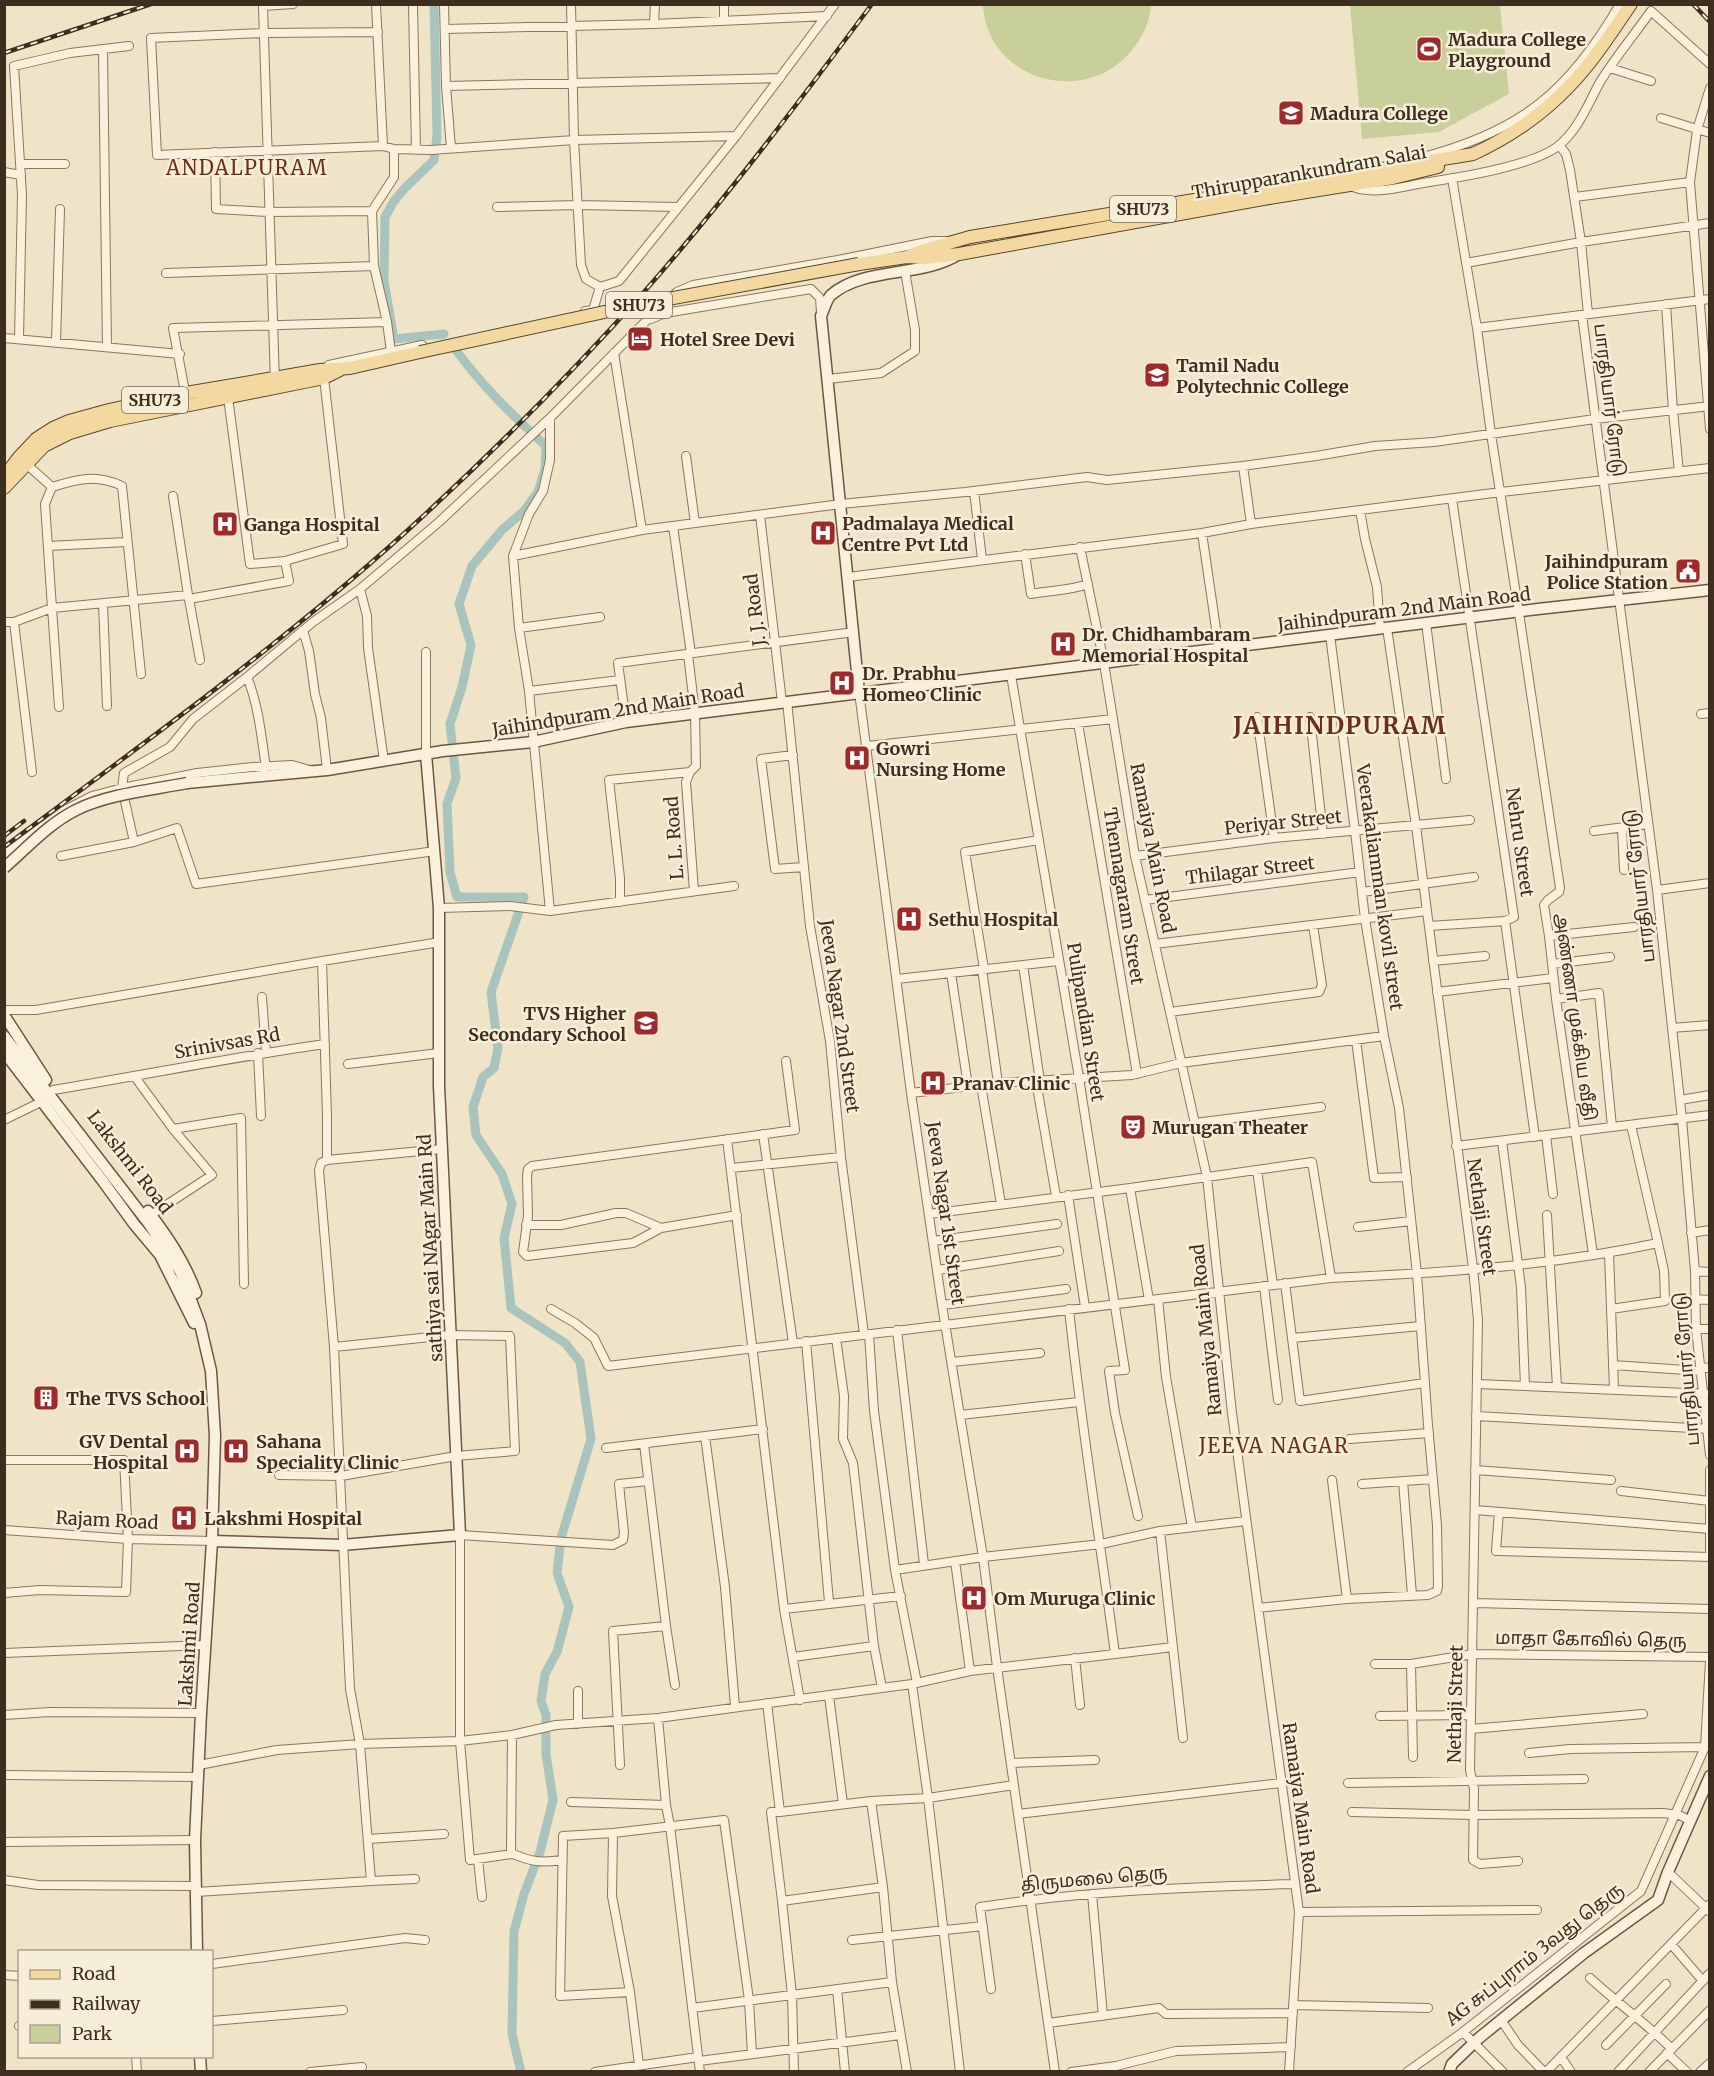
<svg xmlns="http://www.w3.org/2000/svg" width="1714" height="2076" font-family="Merriweather,'Noto Sans Tamil',serif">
<rect width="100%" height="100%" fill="#f0e4c8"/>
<path fill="#c9cf9b" d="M983 5H1151C1150 22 1143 37 1132 50 1086 108 987 81 983 5Z
M1350 5H1500L1509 94 1439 132 1362 139Z"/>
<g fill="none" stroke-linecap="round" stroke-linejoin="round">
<path stroke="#a9c4bc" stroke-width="9" d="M434 4 437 136 434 160 405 188 394 201 385 217 384 281 394 339 444 334
M453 346C480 384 512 415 546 446L545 469 538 492 524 511 502 530 472 566 459 604 471 645 462 687 450 724 456 778 447 804 450 872 457 897H524L491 992 498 1048 494 1068 483 1077 473 1107 476 1135 502 1174 512 1204 504 1238 511 1308 565 1343 580 1362 591 1439 561 1538 557 1573 569 1607 557 1652 545 1674 541 1701 546 1715V1754L553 1800 540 1852 524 1894 514 1931 512 2034 521 2072"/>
<defs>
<path id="street" d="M376 4 383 146
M413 4 416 150
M444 4 446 86 451 148
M571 4 574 140 581 265 586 279 600 287 619 281 736 136 835 4
M724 4V20
M654 24 655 4
M445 29 654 24 827 16
M378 32 264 33 151 38 157 155 383 146 394 149 431 150 574 140 736 136
M103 49 107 347
M1610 68 1651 81
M446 86 780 78
M1710 88 1697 130 1690 182 1710 429
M1661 118 1710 133
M1559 145 1566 154 1570 170 1581 242 1588 314
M215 152 216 209 269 212 372 211
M1423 157C1521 131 1569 92 1620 4
M20 164H65
M4 172 21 175
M1452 178 1477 328 1491 434 1519 613 1560 888 1559 892 1548 900 1544 905 1549 936 1556 999 1593 1254
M1348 185C1372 197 1404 186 1429 182 1463 177 1530 166 1557 147 1578 131 1588 104 1600 82 1615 58 1634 35 1651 11L1710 64
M1575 197 1690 182
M497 207 578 205 678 207
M1466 263 1581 242 1710 223
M166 273 374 266
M1666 304 1673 411 1679 472
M585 311 593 310 600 287
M1582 315 1657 890 1682 1119 1695 1271 1696 1329 1710 1455
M651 319 665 313 811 289 820 298 821 313
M1477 328 1710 299
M4 338 180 354
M19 339 22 195 14 66 70 53 129 46
M56 342 60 209
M391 352 387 322 374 266 372 211 394 177V149
M614 353 642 530
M329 365 422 345
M828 379 881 373 915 351V330L905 271
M275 383 263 6 293 4
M186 397 173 328 387 322
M228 397 250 564 285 561
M686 456 695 523
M24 462 52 487 45 504 52 608 188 595 189 599
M1243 466 1251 524
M52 487C78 479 96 474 122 486L141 674
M974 491 982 559
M173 496 188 595
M1452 499 1514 917 1505 921 1535 1137
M1360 510 1365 539 1377 587 1380 629
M760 515 782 702
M673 526 691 654
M1202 533 1219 649
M48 546 127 542
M1080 547 1104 663 1135 856 1207 1177 1232 1413 1299 1912 1289 2072
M1025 554 1031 594C1051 590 1069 591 1088 584
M513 556 529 514 543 491 550 460V418
M848 577 1202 533 1251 524 1501 492 1710 468
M360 589 367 616 368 648 384 761
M189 599 289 581 285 561 343 544 324 378
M189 599 200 660
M103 603 107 706
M4 622H14L32 772
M14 622 52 608 59 707
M1426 623 1446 779
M519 628 600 617
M1387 628 1416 826 1473 1268 1478 1320 1470 1770 1474 1789 1473 1860 1480 1864 1518 1861
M303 630 309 651 315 694 321 718 327 770
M426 652V754
M688 654 695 713 696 766 690 772 686 782 694 891
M1011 675 1079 1078 1125 1370 1109 1371 1115 1413 1138 1516
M247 677C259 706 261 736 266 767
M529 691 620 680
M859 692 911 1093 942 1305 983 1557 997 1667 1055 2072
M787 701 810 926 830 1041 841 1157 864 1334
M1701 714 1710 713
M1257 717 1274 838
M1310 717 1323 834
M626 722 618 663 854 632
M1078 723 1137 1074
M867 746 1113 719
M793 755 761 759 775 869 804 867
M1622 828 1624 870
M1594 831 1648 824
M134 842 122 788 124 773 170 747 193 719 247 677 313 622 360 589 439 522 550 418 645 322 677 292 693 285 838 260 932 241H946
M4 855 65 810 92 796 122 788 197 773 253 767 292 765 310 770
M61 856 134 842 177 828 196 884 435 851
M1135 856 1274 838 1470 820
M1657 890 1710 883
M1362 892 1474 877
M1145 900 1360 872
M620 902V878L609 780 690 772
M439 908 510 906 550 911 734 886
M550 911 529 691 519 628 513 556 642 530 841 504 965 492 1087 477 1107 480 1243 466 1316 456 1375 446 1434 442 1595 419 1710 406
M1429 926 1505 921
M1549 936 1634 927
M1155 944 1427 911
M322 961 327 1115V1160
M1433 961 1485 956
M1552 964 1610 957
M1023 965 1040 1081
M982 969 998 1083
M984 969 965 852 1039 840
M951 973 968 1086
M897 979 1059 961
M1437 992 1553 978
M262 997 266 1052
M1556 999 1599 993 1612 1127
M4 1010H36L322 961 440 942
M1170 1012 1319 992 1322 985 1313 925
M1672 1028 1710 1025
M1356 1040 1374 1178 1407 1177
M258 1053 261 1116
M348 1064 439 1053
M135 1077 173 1129 212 1175 151 1215
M1036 1081 1056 1196
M981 1085 1001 1204
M53 1090C144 1075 234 1057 325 1044
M911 1093 998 1083 1132 1075 1181 1063 1384 1036
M1680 1100 1710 1095
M4 1120 43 1101
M1195 1123 1321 1107
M173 1129 241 1118 244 1284
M763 1134 793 1343
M1546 1135 1553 1194
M727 1139 784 1609 800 1700
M1502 1141 1521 1287 1525 1386
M1456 1146 1710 1115
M731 1168 841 1157
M1257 1170 1273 1285
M1130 1188 1312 1162 1331 1278
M1068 1195 1085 1307
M929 1214 1130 1188 1149 1300
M737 1215 661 1228 633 1243 527 1256 523 1252 528 1216 527 1176 528 1169 532 1166 795 1130 786 1061
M1547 1215 1557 1387
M526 1225H561L616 1213H626L661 1228
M1358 1227 1411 1221
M1691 1233 1710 1230
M933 1241 1057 1224
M1609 1253 1614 1389
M938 1270 1059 1251
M1695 1271 1710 1272
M1285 1283 1300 1401 1425 1383
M1264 1286 1278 1400
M1158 1299 1166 1377 1192 1527
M1695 1299 1710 1300
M942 1305 1066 1289
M551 1309 575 1323 594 1338 608 1366 1331 1278C1440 1273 1551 1266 1658 1243L1631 1125
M1611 1309 1665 1301 1664 1271 1658 1243
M1696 1329H1710
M897 1330 924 1564
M869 1334 874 1411 895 1570 917 1683
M836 1338 844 1396 843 1439 853 1463 874 1646 882 1688
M1292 1338 1421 1326
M806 1341 829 1602
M952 1362 1040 1353
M1613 1365 1700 1371
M1700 1367 1710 1368
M1477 1384 1710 1394
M960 1415 1079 1402
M1476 1416 1710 1429
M705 1436 725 1587 735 1706
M1350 1439 1429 1433
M644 1444 666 1626
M606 1448 763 1429
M4 1460H124L128 1539 126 1592 40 1590 4 1593
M1475 1470 1611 1480
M1710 1470V1551
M279 1475 341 1476 456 1456 515 1451 510 1336 450 1335 334 1347
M1332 1480 1347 1599
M1403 1481 1412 1595
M1362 1484 1433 1479
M1621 1491 1710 1501
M1475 1510 1710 1529
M1499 1512 1496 1551 1710 1557
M4 1530 128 1539 212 1541
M1160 1531 1183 1738
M955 1561 970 1671
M895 1570 983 1557 1101 1544 1160 1531 1246 1521
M1474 1603 1710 1609
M1258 1608 1347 1599 1428 1595 1437 1591 1438 1586 1437 1525 1428 1425 1417 1274 1399 1108 1384 1036 1365 919 1355 831 1330 635
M784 1609 901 1596
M4 1653 206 1645
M1115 1654 1173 1647
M793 1657 874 1646
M1075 1658 1080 1705
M1375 1664H1411L1473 1654 1710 1657
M1411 1664 1413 1757
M912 1684 928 1798 960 2072
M578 1691V1724
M829 1696 843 1804
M767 1703 780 1812 871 1801 928 1798 1014 1785
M4 1715 50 1712 201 1713
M1380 1716 1471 1715
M658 1718 666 1805 670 1826 700 2072
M1471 1729 1643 1714
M512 1735 511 1853C531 1862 541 1863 562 1860
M1529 1753 1570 1749 1705 1747
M1011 1763 1095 1760
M199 1765 277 1750 360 1744 460 1741 512 1735 556 1725 658 1718 912 1684 970 1671 1115 1654C1100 1539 1081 1425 1069 1309
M620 1765 613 1631 666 1626 675 1685
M4 1775 199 1777
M1348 1783 1584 1779
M871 1801 883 1887
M571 1802 666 1805
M780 1812H771L782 1901 883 1887 892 1982 907 2072
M1352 1812 1473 1815 1663 1813 1679 1815 1689 1820
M1018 1814 1281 1783
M613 1833 563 1836 560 1996 630 1992
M368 1839 444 1834
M4 1842 195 1840
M512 1854 470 1860 460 1741V1535L613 1545 623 1540 624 1533 619 1484 648 1481
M478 1859 482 1897
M1668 1872 1709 1911
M4 1880 38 1885 196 1886
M371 1881 415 1879
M196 1892 371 1881 360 1744 350 1689 334 1347 319 1170 321 1163 327 1160 442 1149
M1092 1894 1103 2016
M782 1901 792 1995 794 2072
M1299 1912 1537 1910
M852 1940 983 1926
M1671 1944 1703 1981
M212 1964 405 1938 425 1940
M4 1975 20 1976
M1590 1978C1616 2002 1646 2023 1672 2049
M837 1989 845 2072
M991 1989 980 1907C1084 1891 1189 1887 1295 1884
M1293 2005 1428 2008
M692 2008 892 1982
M1501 2020 1518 2045 1544 2072
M212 2021 343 2010
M1048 2023 1159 2008 1166 2014 1293 2013
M19 2026H20
M1463 2032 1503 2072
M1606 2045 1666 1984
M1667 2053 1687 2072
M136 2056 137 2072
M1561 2057 1571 2072
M699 2061 900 2035
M639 2065 630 1992 612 1896 613 1833 724 1820 749 2000 752 2054
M310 2072 362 2067
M595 2072 698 2057
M1071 2072 1116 2066 1176 2051 1291 2047
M1407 2072 1463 2032 1641 1891 1705 1747 1710 1661
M1546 2072 1710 1904
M1618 2072 1710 1973
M1649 2072 1710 2010
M1700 2072 1710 2063"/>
<path id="secondary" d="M859 692 821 316C824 310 826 300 831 295 865 266 922 278 959 254
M187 783 327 770 443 751 533 742 626 722 1538 609 1710 590
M4 1015 46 1080
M4 1036 149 1224 180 1271 200 1324 211 1371 215 1436 212 1541 201 1713 195 1840 197 1952
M4 1052 102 1180 134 1224 160 1255 194 1323
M148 1211C167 1236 185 1262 196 1293
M212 1541 342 1545 460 1535 439 1086V908L426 754
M200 2056 201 2072
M1449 2072 1452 2064 1479 2038 1584 1953 1658 1900 1668 1872 1710 1776"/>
<path id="primary" d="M907 257 921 251 970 237 1473 154C1519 133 1560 101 1591 61 1605 43 1618 23 1631 4
M859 264 907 257 925 258 959 254 1263 199 1393 178 1438 167
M4 477 19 457 36 439 53 428 69 421 109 410 186 393 320 370 350 368 420 352
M4 488 44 446 70 433 110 421 324 378 340 370"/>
</defs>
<use href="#street" stroke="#8d765c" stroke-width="10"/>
<use href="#secondary" stroke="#6f573f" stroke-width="13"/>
<use href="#primary" stroke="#5b4430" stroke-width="14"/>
<use href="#street" stroke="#faf1dc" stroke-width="8"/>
<use href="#secondary" stroke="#faf1dc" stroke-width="10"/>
<use href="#primary" stroke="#f3d9a0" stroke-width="12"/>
<defs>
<path id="rail" d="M1693 4 1710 22
M4 53 151 4
M4 836 24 821
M4 847C141 745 281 645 408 530 490 455 570 375 644 292 725 200 799 102 872 4"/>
</defs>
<use href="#rail" stroke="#3d2e20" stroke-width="4.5"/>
<use href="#rail" stroke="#f7eed8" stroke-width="2" stroke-dasharray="7" stroke-linecap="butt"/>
<defs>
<path id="secondary-bridge" d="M4 868C27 848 48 824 76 810 108 794 152 790 187 783"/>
<path id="primary-bridge" d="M420 352 646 303 859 264"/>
</defs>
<use href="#secondary-bridge" stroke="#6f573f" stroke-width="13" stroke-linecap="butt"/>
<use href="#primary-bridge" stroke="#5b4430" stroke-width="14" stroke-linecap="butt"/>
<use href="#secondary-bridge" stroke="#faf1dc" stroke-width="10"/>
<use href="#primary-bridge" stroke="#f3d9a0" stroke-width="12"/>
</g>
<defs>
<symbol id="stadium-square" viewBox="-11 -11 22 22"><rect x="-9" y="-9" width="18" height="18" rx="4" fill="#9e2a2b" stroke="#f7eed8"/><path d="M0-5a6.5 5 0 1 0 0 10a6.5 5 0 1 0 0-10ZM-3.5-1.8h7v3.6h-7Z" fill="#fff"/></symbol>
<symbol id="university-square" viewBox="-11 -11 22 22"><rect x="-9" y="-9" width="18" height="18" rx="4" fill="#9e2a2b" stroke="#f7eed8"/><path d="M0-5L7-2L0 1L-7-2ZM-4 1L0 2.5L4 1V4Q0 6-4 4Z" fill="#fff"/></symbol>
<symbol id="hotel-square" viewBox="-11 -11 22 22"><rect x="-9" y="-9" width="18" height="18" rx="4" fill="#9e2a2b" stroke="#f7eed8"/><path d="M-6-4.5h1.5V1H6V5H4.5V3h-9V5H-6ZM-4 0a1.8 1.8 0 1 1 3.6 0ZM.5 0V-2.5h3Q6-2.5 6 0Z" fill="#fff"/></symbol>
<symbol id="hospital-square" viewBox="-11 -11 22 22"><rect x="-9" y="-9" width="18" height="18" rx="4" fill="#9e2a2b" stroke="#f7eed8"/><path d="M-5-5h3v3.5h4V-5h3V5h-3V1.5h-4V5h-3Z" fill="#fff"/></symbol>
<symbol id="civic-square" viewBox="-11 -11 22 22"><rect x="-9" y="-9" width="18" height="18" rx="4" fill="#9e2a2b" stroke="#f7eed8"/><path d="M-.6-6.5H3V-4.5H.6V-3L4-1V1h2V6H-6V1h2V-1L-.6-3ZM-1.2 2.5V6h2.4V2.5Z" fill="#fff"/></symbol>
<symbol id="school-square" viewBox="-11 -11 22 22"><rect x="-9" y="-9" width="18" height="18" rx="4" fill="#9e2a2b" stroke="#f7eed8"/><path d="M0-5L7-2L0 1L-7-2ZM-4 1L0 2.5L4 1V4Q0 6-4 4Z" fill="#fff"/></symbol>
<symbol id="theatre-square" viewBox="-11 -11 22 22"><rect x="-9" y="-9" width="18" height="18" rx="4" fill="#9e2a2b" stroke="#f7eed8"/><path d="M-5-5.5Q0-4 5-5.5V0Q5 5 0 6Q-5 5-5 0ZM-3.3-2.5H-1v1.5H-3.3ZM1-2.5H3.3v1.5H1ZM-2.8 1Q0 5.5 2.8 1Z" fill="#fff"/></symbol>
<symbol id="building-square" viewBox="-11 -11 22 22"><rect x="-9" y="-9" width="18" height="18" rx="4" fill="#9e2a2b" stroke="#f7eed8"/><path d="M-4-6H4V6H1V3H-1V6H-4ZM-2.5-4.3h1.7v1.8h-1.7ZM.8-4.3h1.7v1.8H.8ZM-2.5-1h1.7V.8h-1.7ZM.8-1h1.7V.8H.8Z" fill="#fff"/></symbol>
</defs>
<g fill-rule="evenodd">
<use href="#stadium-square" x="1414" y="34" width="30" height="30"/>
<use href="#university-square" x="1276" y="98" width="30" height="30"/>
<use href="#hotel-square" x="625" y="324" width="30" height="30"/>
<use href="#university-square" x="1142" y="360" width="30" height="30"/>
<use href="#hospital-square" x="210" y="509" width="30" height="30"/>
<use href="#hospital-square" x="808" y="518" width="30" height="30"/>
<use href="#civic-square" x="1673" y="556" width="30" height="30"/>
<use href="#hospital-square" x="1048" y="629" width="30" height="30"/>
<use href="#hospital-square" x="827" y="668" width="30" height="30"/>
<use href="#hospital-square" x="842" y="743" width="30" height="30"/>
<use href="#hospital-square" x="894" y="904" width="30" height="30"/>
<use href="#school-square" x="631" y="1008" width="30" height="30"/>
<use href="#hospital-square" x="918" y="1068" width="30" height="30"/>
<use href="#theatre-square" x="1118" y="1112" width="30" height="30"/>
<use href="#building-square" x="31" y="1383" width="30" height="30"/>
<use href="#hospital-square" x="172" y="1436" width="30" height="30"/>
<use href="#hospital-square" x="221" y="1436" width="30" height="30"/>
<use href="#hospital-square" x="169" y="1503" width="30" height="30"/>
<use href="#hospital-square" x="959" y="1583" width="30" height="30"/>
</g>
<g text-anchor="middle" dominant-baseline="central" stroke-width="5" stroke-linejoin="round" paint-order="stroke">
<g fill="#f7eed8" stroke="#756857" stroke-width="1.5">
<rect x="1110" y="196" width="66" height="26" rx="4.5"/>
<rect x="606" y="292" width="66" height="26" rx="4.5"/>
<rect x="122" y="387" width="66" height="26" rx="4.5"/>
</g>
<g font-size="16" font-weight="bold" fill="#3d2e20">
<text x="1143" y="209">SHU73</text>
<text x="639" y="305">SHU73</text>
<text x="155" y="400">SHU73</text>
</g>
<g font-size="18" font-weight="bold" fill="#3d2e20" stroke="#f7eed8" text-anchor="start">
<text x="1448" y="39">Madura College<tspan x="1448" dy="21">Playground</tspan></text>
<text x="1310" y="113">Madura College</text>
<text x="660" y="339">Hotel Sree Devi</text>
<text x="1176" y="365">Tamil Nadu<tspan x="1176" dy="21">Polytechnic College</tspan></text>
<text x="842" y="523">Padmalaya Medical<tspan x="842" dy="21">Centre Pvt Ltd</tspan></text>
<text x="244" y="524">Ganga Hospital</text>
<text x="1668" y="561" text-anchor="end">Jaihindpuram<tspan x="1668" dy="21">Police Station</tspan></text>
<text x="1082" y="634">Dr. Chidhambaram<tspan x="1082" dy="21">Memorial Hospital</tspan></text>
<text x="862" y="673">Dr. Prabhu<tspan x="862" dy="21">Homeo Clinic</tspan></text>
<text x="876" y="748">Gowri<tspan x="876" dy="21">Nursing Home</tspan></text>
<text x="928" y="919">Sethu Hospital</text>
<text x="626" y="1013" text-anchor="end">TVS Higher<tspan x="626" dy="21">Secondary School</tspan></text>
<text x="952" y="1083">Pranav Clinic</text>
<text x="1152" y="1127">Murugan Theater</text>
<text x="66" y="1398">The TVS School</text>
<text x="168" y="1441" text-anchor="end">GV Dental<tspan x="168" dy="21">Hospital</tspan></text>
<text x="256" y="1441">Sahana<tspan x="256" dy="21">Speciality Clinic</tspan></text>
<text x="204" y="1518">Lakshmi Hospital</text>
<text x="994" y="1598">Om Muruga Clinic</text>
</g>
<g font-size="18" fill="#3d2e20" stroke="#f7eed8">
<text transform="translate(1309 172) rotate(-10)">Thirupparankundram Salai</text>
<text transform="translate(1610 400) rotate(83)">பாரதியார் ரோடு</text>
<text transform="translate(1404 609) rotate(-7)">Jaihindpuram 2nd Main Road</text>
<text transform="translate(755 610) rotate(-97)">J. J. Road</text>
<text transform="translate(618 710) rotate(-9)">Jaihindpuram 2nd Main Road</text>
<text transform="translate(1283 822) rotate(-6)">Periyar Street</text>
<text transform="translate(674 838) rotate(-94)">L. L. Road</text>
<text transform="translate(1520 842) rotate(82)">Nehru Street</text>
<text transform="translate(1153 848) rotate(79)">Ramaiya Main Road</text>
<text transform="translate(1250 870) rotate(-7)">Thilagar Street</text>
<text transform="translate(1639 886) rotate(-97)">பாரதியார் ரோடு</text>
<text transform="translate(1380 887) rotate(82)">Veerakaliamman kovil street</text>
<text transform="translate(1124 896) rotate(81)">Thennagaram Street</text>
<text transform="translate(840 1016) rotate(82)">Jeeva Nagar 2nd Street</text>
<text transform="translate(1576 1017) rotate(82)">அண்ணா முக்கிய வீதி</text>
<text transform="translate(1086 1022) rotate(81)">Pulipandian Street</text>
<text transform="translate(227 1043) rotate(-10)">Srinivsas Rd</text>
<text transform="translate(130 1162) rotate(52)">Lakshmi Road</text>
<text transform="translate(946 1213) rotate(82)">Jeeva Nagar 1st Street</text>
<text transform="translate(1482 1217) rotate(82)">Nethaji Street</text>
<text transform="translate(430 1248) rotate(-93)">sathiya sai NAgar Main Rd</text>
<text transform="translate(1206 1330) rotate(-96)">Ramaiya Main Road</text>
<text transform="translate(1686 1369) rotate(-95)">பாரதியார் ரோடு</text>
<text transform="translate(107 1520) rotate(3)">Rajam Road</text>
<text transform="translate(1591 1639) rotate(1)">மாதா கோவில் தெரு</text>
<text transform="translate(189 1644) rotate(-86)">Lakshmi Road</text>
<text transform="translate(1455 1704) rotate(-89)">Nethaji Street</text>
<text transform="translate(1301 1808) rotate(82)">Ramaiya Main Road</text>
<text transform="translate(1094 1878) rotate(-5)">திருமலை தெரு</text>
<text transform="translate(1534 1954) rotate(-38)">AG சுப்புராம் 3வது தெரு</text>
</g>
<g font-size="20" letter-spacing="1.5" fill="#6b2e1e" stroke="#f7eed8">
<text x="247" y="167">ANDALPURAM</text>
<text x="1274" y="1445">JEEVA NAGAR</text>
</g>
<g font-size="24" font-weight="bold" letter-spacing="1.5" fill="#6b2e1e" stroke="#f7eed8">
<text x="1340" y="725">JAIHINDPURAM</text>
</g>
</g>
<rect width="1714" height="2076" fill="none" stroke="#3d2e20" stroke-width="12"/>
<rect x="18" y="1950" width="195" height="108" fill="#f7eed8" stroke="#ada18e" stroke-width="1.5"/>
<rect x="30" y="1970" width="30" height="9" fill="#f3d9a0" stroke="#ada18e" stroke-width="1.5"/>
<text x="72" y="1980" font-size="18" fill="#3d2e20">Road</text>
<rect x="30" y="2000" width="30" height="9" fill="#3d2e20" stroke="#ada18e" stroke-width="1.5"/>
<text x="72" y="2010" font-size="18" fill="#3d2e20">Railway</text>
<rect x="30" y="2025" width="30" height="18" fill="#c9cf9b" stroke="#ada18e" stroke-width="1.5"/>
<text x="72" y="2040" font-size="18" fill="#3d2e20">Park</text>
</svg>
